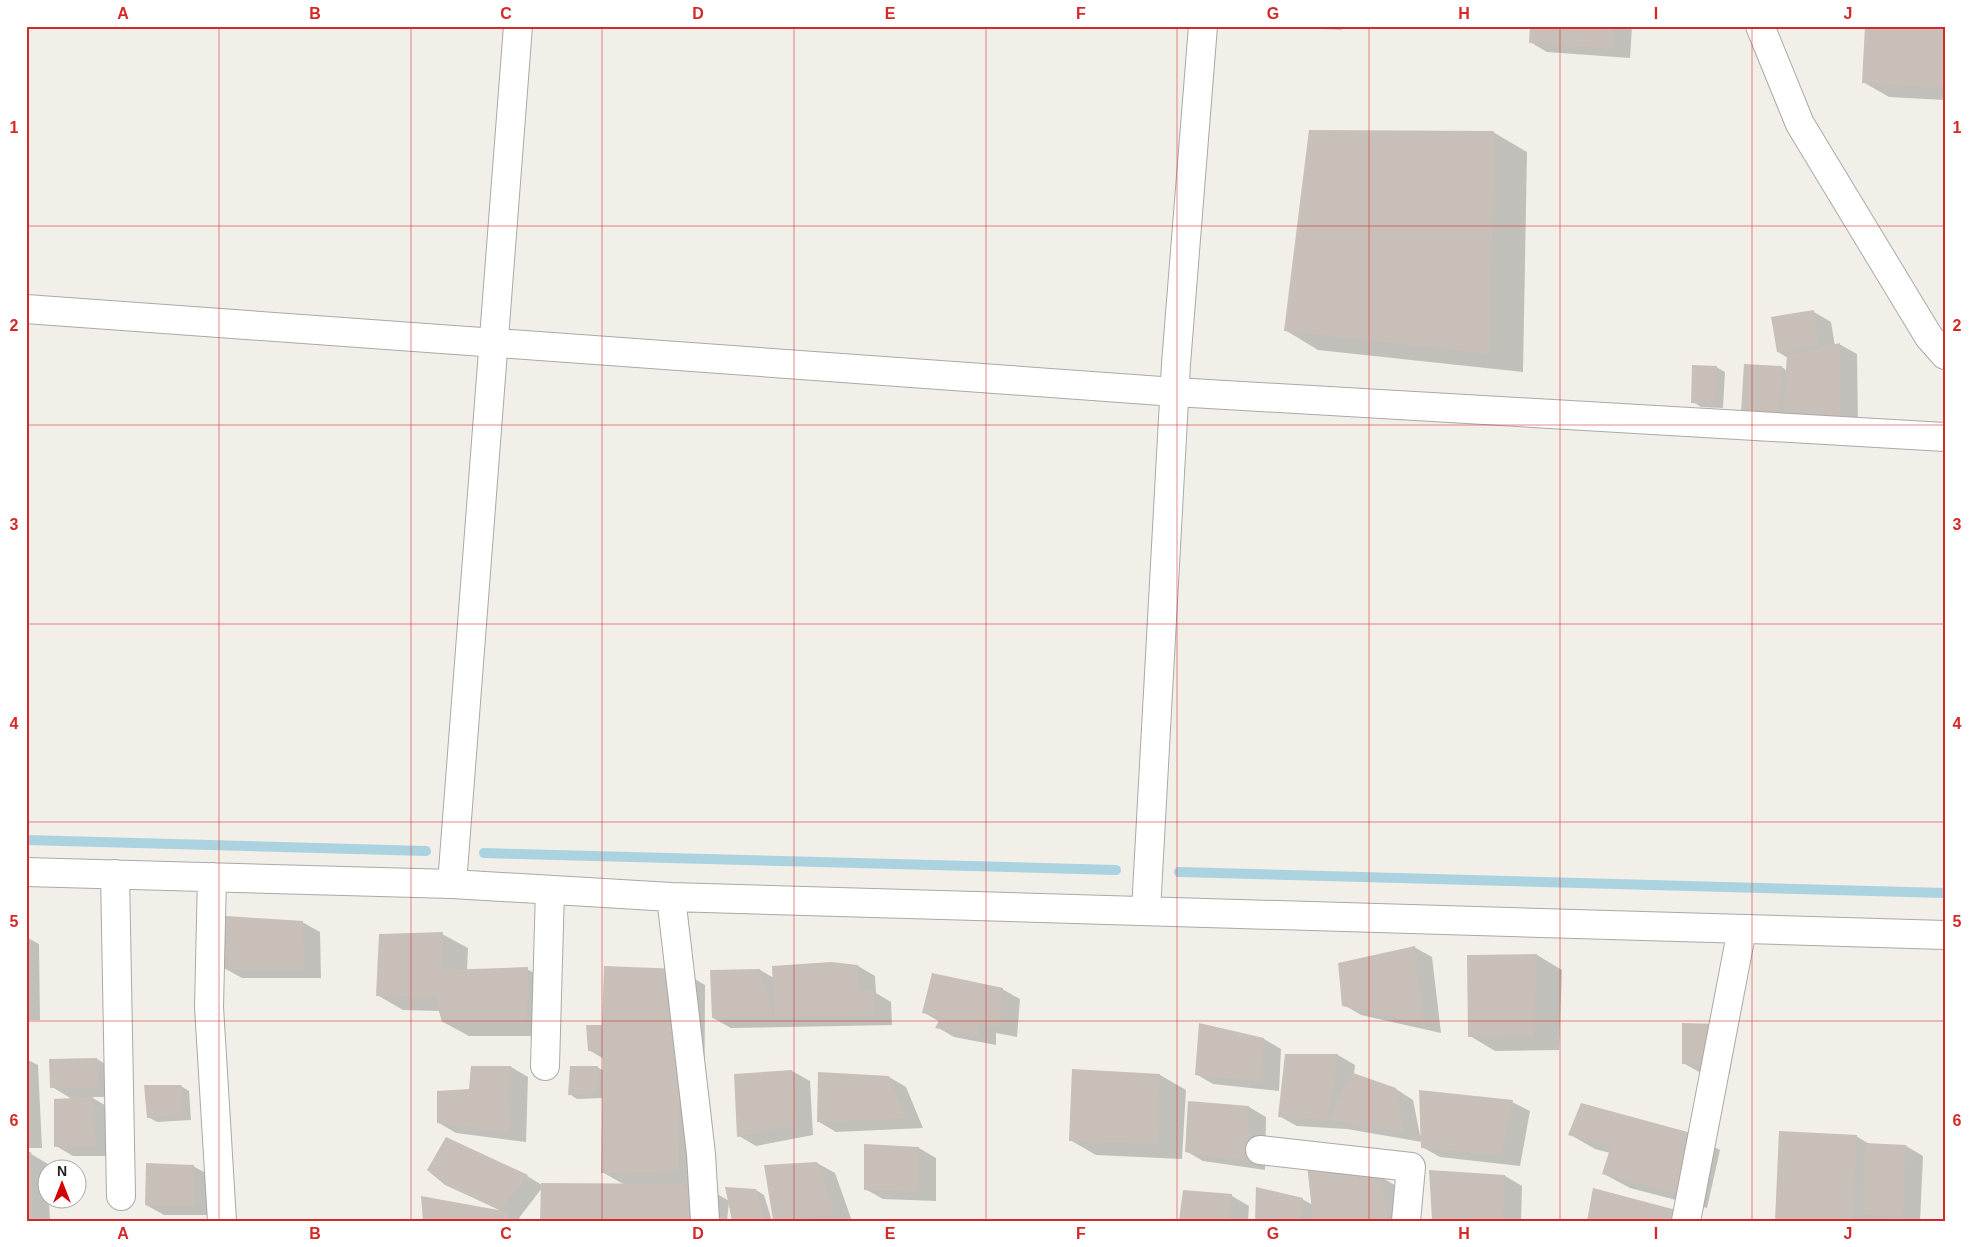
<svg xmlns="http://www.w3.org/2000/svg" width="1971" height="1247" font-family="Helvetica,sans-serif">
<rect width="100%" height="100%" fill="#f2efe9"/>
<path fill="#0003" d="M1298 26H1342V30L1301 28Z
M1531 26H1632L1630 58 1547 52 1530 42Z
M1945 26V100L1889 97 1863 82Z
M1493 132 1527 152 1523 372 1318 350 1285 330Z
M1814 312 1831 322 1835 346 1839 344 1857 354 1858 425 1760 422 1782 367 1787 371 1788 358 1778 352Z
M1716 367 1725 372 1723 408 1701 407 1693 402Z
M302 922 320 932 321 978H242L224 968Z
M442 934 468 948 467 970 527 969 553 984 552 1036H469L443 1022 440 1011 403 1010 377 995Z
M26 937 39 944 40 1020H26Z
M1414 947 1432 957 1441 1033 1361 1015 1344 1005Z
M1537 955 1562 970 1559 1050 1495 1051 1470 1036Z
M858 966 875 976 876 993 891 1002 892 1025 731 1028 713 1018 760 970 774 978Z
M679 970 705 985 704 1186 729 1201 727 1221H541L542 1188 519 1218 523 1221H424L499 1210 445 1184 527 1176 542 1185H625L602 1172 604 1098 577 1099 569 1094 597 1067 604 1071V1059L589 1050 603 1027Z
M1002 989 1020 999 1017 1037 996 1033V1045L954 1037 937 1027 940 1022 923 1012Z
M1735 1035 1730 1074 1701 1073 1683 1063Z
M1264 1039 1281 1049 1279 1091 1213 1084 1196 1074Z
M1338 1055 1355 1065 1354 1074 1396 1089 1413 1100 1420 1135 1512 1102 1530 1111 1520 1166 1440 1157 1422 1147V1142L1347 1129 1297 1126 1279 1116Z
M26 1059 38 1065 42 1148H26Z
M97 1059 114 1069 116 1097H91L110 1108 113 1156H73L56 1146 72 1099 52 1087Z
M511 1067 528 1077 526 1142 456 1133 439 1123 470 1090Z
M1073 1070 1160 1075 1186 1090 1182 1159 1096 1155 1070 1140Z
M792 1071 810 1081 813 1135 756 1146 739 1136 736 1075Z
M889 1077 906 1087 923 1128 836 1132 819 1122Z
M181 1086 189 1091 191 1120 157 1122 148 1117Z
M1249 1107 1266 1117 1265 1170 1203 1161 1186 1151Z
M1569 1134 1694 1136 1720 1150 1707 1208 1630 1188 1604 1174 1610 1153 1595 1149Z
M1856 1136 1871 1145 1906 1146 1923 1156 1920 1221H1776Z
M919 1148 936 1158V1201L883 1199 865 1189Z
M31 1154 48 1164V1200H49L50 1221H26Z
M817 1163 835 1173 852 1221 774 1220Z
M193 1166 211 1176 212 1215H164L146 1205Z
M1431 1172 1505 1176 1522 1186 1521 1221H1437L1433 1219Z
M1381 1177 1398 1187 1403 1221H1256L1302 1199 1313 1205Z
M756 1190 764 1195 772 1221H733Z
M1232 1196 1249 1206 1248 1221H1180Z"/>
<g fill="none" stroke-linecap="round" stroke-linejoin="round">
<path stroke="#aad3df" stroke-width="10" d="M26 840 426 851
M484 853 1116 870
M1179 872 1945 893"/>
</g>
<path fill="#c7bfb8" d="M1530 26H1614L1613 49 1529 43Z
M1865 26H1945V87L1862 83Z
M1309 130 1494 131 1490 354 1284 331Z
M1814 310 1819 345 1777 352 1771 317Z
M1840 343 1841 416H1783L1787 355Z
M1744 364 1782 366 1779 415 1741 412Z
M1692 365 1717 366 1715 404 1691 403Z
M226 916 303 921 304 969H223Z
M443 932 442 970 528 967 527 1022H442L435 997 376 996 379 934Z
M1415 946 1424 1024 1342 1006 1338 963Z
M1537 954 1534 1036 1468 1037 1467 955Z
M831 962 858 965 860 991H874L875 1016 712 1018 710 970 760 969 774 1017 772 966Z
M604 966 680 969 679 1172 601 1173 603 1052 588 1051 586 1025H602Z
M932 973 1003 988 1000 1028 979 1024V1036L935 1028 941 1017 922 1013Z
M1199 1023 1264 1038 1262 1082 1195 1075Z
M1682 1023 1719 1024 1713 1065 1682 1064Z
M1285 1054H1338L1328 1120 1278 1117Z
M97 1058 99 1088H50L49 1059Z
M471 1066H511L509 1133 437 1123V1091L469 1089Z
M570 1066H598L596 1094 568 1095Z
M1072 1069 1160 1074 1157 1145 1069 1141Z
M792 1070 796 1125 737 1137 734 1074Z
M818 1072 889 1076 907 1119 817 1122Z
M1353 1073 1396 1088 1405 1133 1328 1120Z
M144 1085H181L183 1115 147 1118Z
M1419 1090 1513 1100 1502 1156 1421 1148Z
M93 1097 96 1147H54V1099Z
M1188 1101 1249 1106 1248 1161 1185 1152Z
M1581 1103 1695 1134 1682 1194 1602 1174 1611 1146 1568 1135Z
M1779 1131 1857 1135 1853 1221H1775Z
M446 1137 528 1175 500 1210 445 1185 427 1170Z
M1865 1143 1906 1145 1903 1217 1862 1215Z
M864 1144 919 1147V1192L864 1190Z
M26 1152H31L33 1221H26Z
M817 1162 837 1215 773 1220 764 1165Z
M146 1163 194 1165 195 1205H145Z
M1307 1164 1381 1175 1388 1221H1313Z
M1429 1170 1505 1175 1503 1220 1432 1219Z
M541 1183 703 1184 702 1221H540Z
M725 1187 756 1189 765 1221H732Z
M1256 1187 1303 1198 1301 1221H1255Z
M1593 1188 1676 1210V1221H1587Z
M1183 1190 1232 1194 1230 1221H1179Z
M421 1196 509 1212 510 1221H423Z"/>
<g fill="none" stroke-linecap="round" stroke-linejoin="round">
<defs>
<path id="minor" d="M1760 26 1800 124 1929 337 1945 355
M26 309 1175 392 1945 437
M26 872 452 884 671 897 1945 935
M115 874 121 1196
M212 877 209 1007 222 1221
M452 884 518 26
M671 897 701 1154 705 1221
M1146 911 1176 364 1203 26
M545 1066 550 890
M1260 1150 1411 1167 1406 1221
M1686 1221 1742 929"/>
</defs>
<use href="#minor" stroke="#a9a9a9" stroke-width="30"/>
<use href="#minor" stroke="#fff" stroke-width="28"/>
</g>
<path fill="none" stroke="#d62828" stroke-width="1" stroke-opacity="0.55" d="M219 26V1221M411 26V1221M602 26V1221M794 26V1221M986 26V1221M1177 26V1221M1369 26V1221M1560 26V1221M1752 26V1221M26 226H1945M26 425H1945M26 624H1945M26 822H1945M26 1021H1945"/>
<rect width="1971" height="1247" fill="none" stroke="#ffffff" stroke-width="55"/>
<g transform="translate(62 1184)"><circle r="24" fill="#ffffff" stroke="#a7a7a7"/>
<path d="M0-4L9 19L0 12L-9 19Z" fill="#d40000"/>
<text y="-8" font-size="14" font-weight="bold" text-anchor="middle" fill="#222222">N</text>
</g>
<rect x="28" y="28" width="1916" height="1192" fill="none" stroke="#d62828" stroke-width="2"/>
<g font-size="16" text-anchor="middle" font-weight="bold" fill="#d62828">
<text x="123" y="19">A</text>
<text x="315" y="19">B</text>
<text x="506" y="19">C</text>
<text x="698" y="19">D</text>
<text x="890" y="19">E</text>
<text x="1081" y="19">F</text>
<text x="1273" y="19">G</text>
<text x="1464" y="19">H</text>
<text x="1656" y="19">I</text>
<text x="1848" y="19">J</text>
<text x="14" y="133">1</text>
<text x="1957" y="133">1</text>
<text x="14" y="331">2</text>
<text x="1957" y="331">2</text>
<text x="14" y="530">3</text>
<text x="1957" y="530">3</text>
<text x="14" y="729">4</text>
<text x="1957" y="729">4</text>
<text x="14" y="927">5</text>
<text x="1957" y="927">5</text>
<text x="14" y="1126">6</text>
<text x="1957" y="1126">6</text>
<text x="123" y="1239">A</text>
<text x="315" y="1239">B</text>
<text x="506" y="1239">C</text>
<text x="698" y="1239">D</text>
<text x="890" y="1239">E</text>
<text x="1081" y="1239">F</text>
<text x="1273" y="1239">G</text>
<text x="1464" y="1239">H</text>
<text x="1656" y="1239">I</text>
<text x="1848" y="1239">J</text>
</g>
</svg>
